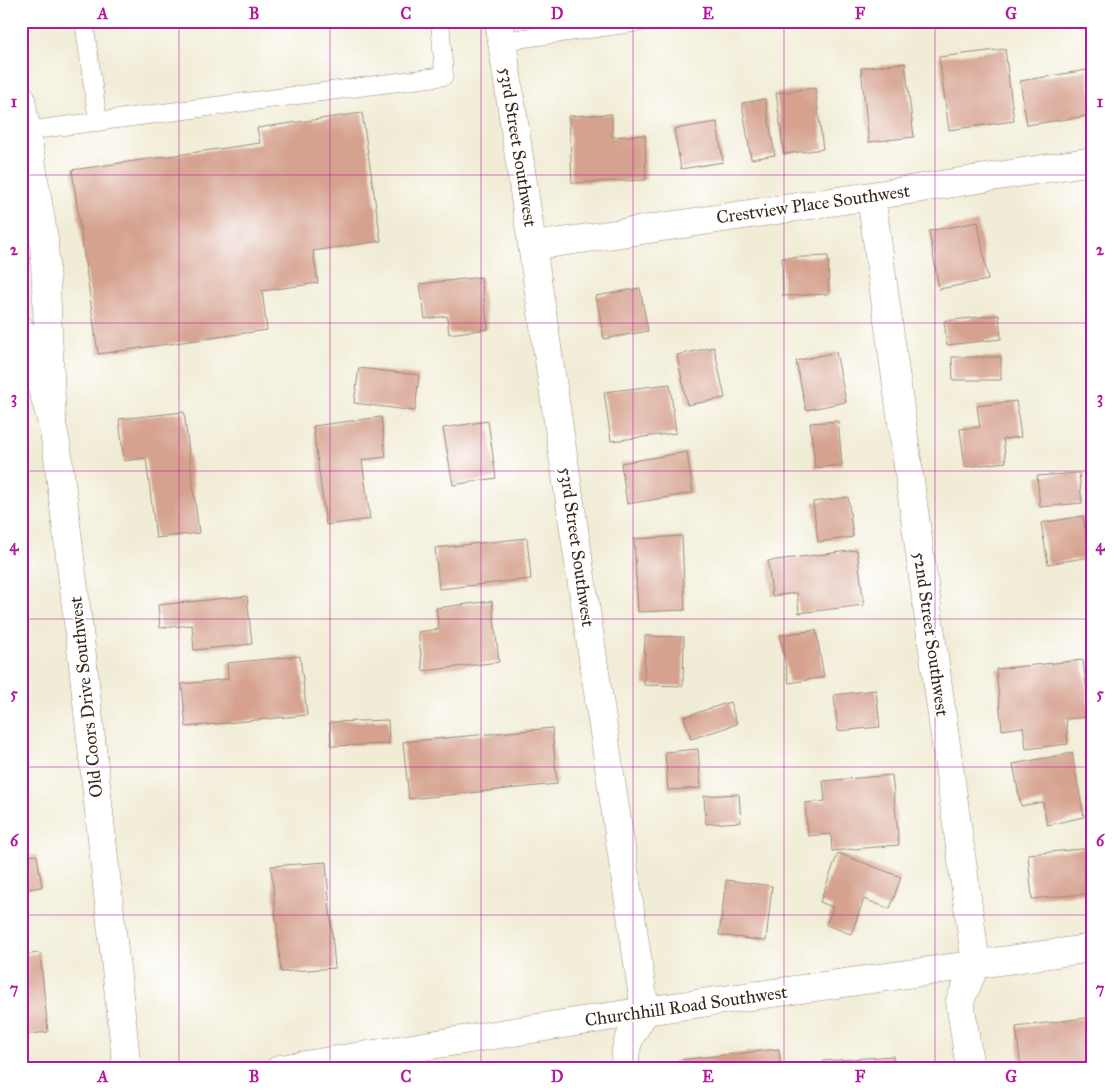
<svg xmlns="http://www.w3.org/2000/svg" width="1114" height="1090" font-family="'IM FELL Great Primer',serif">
<rect width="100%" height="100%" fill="#fff"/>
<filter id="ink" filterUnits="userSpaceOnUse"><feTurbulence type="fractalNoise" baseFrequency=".02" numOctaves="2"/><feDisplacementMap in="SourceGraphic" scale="10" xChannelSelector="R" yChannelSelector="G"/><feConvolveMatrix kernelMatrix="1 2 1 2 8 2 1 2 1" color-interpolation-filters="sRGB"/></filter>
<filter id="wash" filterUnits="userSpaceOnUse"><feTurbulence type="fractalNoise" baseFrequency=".0096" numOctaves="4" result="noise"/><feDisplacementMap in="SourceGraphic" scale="20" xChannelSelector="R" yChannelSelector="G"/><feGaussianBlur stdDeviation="1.12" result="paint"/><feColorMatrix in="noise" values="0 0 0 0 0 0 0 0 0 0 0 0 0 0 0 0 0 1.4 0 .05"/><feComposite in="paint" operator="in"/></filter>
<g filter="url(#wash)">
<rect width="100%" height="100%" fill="#f1ecd5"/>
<g id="blocks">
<path fill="#d6a28f" d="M1005 49 1014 121 949 130 939 57Z
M905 63 914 137 869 142 861 68Z
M1087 70 1093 115 1027 125 1020 81Z
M815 88 823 149 784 154 776 93Z
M765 99 775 155 751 159 742 103Z
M362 113 381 241 313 251 318 283 262 291 267 330 98 354 72 170 260 143 257 128Z
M612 114V137L645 135 646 180 572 183 569 116Z
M717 122 723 162 681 169 674 129Z
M1093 207V260H1091L1087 208Z
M978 222 988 280 939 289 929 231Z
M828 256 829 294 783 296 782 258Z
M481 277 488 329 449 334 447 316 425 319 420 284Z
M640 288 648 331 604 339 596 296Z
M999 315 1001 339 947 345 944 321Z
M714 347 725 398 687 405 677 355Z
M836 352 846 402 806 410 796 361Z
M952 357H1001V380H953Z
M359 368 419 375 415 411 354 403Z
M670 384 676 433 611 441 604 392Z
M1016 401 1021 437 1003 439 1006 462 965 467 960 429 980 427 977 406Z
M184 412 199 533 156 538 146 458 124 461 119 419Z
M381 417 386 457 362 460 370 519 326 525 313 426Z
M488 421 496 478 453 485 443 428Z
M838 421 842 465 815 468 810 423Z
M687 452 693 493 627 504 621 463Z
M1079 473 1082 503 1040 507 1037 476Z
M848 497 853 537 818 542 813 502Z
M1083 516 1090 557 1048 564 1041 523Z
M682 536 685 610 638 612 634 539Z
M527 538 531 579 439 589 435 548Z
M857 550 864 605 799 613 797 593 772 596 768 561Z
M247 596 252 644 194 650 192 625 160 628 158 605Z
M492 601 499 662 423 671 418 632 439 629 436 608Z
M816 630 824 677 789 683 780 635Z
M645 636 684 637 683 686 644 685Z
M300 656 307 715 186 727 182 684 228 679 227 663Z
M1083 660 1090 717 1066 719 1068 744 1026 749 1023 727 1002 730 996 669Z
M876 690 880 727 838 731 834 695Z
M730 702 737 724 691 739 684 717Z
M388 720 389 744 331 746 330 722Z
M552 728 557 784 409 799 403 742Z
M698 749 701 788 668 790 665 752Z
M1072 753 1084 817 1047 825 1043 802 1021 806 1013 764Z
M892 775 899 845 832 851 831 834 808 836 805 803 825 801 823 781Z
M739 794 741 822 706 824 704 796Z
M1093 848V893L1032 899 1028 854Z
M838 853 901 877 890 909 864 899 851 934 826 925 833 907 820 902Z
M37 855 42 887 21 890V857Z
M326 862 335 968 281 972 271 866Z
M726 880 772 886 766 941 719 935Z
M40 953 48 1032 21 1035V955Z
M1093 1017V1066L1073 1069H1021L1016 1027Z
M779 1049 781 1069H679L678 1060Z
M893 1056 894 1069H824L823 1061Z"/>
</g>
</g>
<g filter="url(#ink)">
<use href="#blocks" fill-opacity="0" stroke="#968b7a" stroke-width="1"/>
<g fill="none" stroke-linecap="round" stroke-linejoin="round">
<defs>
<path id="service" d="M84 21 98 122
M502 41 647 21
M26 131 444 76 440 21
M402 1050 405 1069"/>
<path id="minor" d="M499 21 645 1011C633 1033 622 1043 626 1069
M871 196 976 964 960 1001 970 1069
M534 246 871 196 1093 161"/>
<path id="tertiary" d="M280 1069 645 1011 1093 948"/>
<path id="secondary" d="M21 330C37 369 50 407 57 449L82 656 127 1069"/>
<path id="primary" d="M21 98 44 240 52 422"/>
</defs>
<use href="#service" stroke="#968b7a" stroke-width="19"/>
<use href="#minor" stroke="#968b7a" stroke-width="29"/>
<use href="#tertiary" stroke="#968b7a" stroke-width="29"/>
<use href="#secondary" stroke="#968b7a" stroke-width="29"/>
<use href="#primary" stroke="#968b7a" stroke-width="29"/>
<use href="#service" stroke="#fff" stroke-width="18"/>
<use href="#minor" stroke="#fff" stroke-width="28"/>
<use href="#tertiary" stroke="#fff" stroke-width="28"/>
<use href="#secondary" stroke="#fff" stroke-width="28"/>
<use href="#primary" stroke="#fff" stroke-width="28"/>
</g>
</g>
<path fill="none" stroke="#b5179e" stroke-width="1" stroke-opacity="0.55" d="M179 21V1069M330 21V1069M481 21V1069M633 21V1069M784 21V1069M935 21V1069M21 175H1093M21 323H1093M21 471H1093M21 619H1093M21 767H1093M21 915H1093"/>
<g text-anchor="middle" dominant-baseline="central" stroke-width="4" stroke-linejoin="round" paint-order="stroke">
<g font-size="18" fill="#3b2a1e" stroke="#fff">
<text transform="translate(518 147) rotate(81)">53rd Street Southwest</text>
<text transform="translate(813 204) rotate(-8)">Crestview Place Southwest</text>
<text transform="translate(577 547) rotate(82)">53rd Street Southwest</text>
<text transform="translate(931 634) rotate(82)">52nd Street Southwest</text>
<text transform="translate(86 697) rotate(-96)">Old Coors Drive Southwest</text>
<text transform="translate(686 1006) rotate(-8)">Churchhill Road Southwest</text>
</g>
</g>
<rect width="1114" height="1090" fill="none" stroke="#fff" stroke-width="55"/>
<rect x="28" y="28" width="1058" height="1034" fill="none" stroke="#b5179e" stroke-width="2"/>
<g font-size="16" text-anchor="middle" font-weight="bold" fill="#b5179e">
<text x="103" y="19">A</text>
<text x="254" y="19">B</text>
<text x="406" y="19">C</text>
<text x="557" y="19">D</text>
<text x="708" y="19">E</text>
<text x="860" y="19">F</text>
<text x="1011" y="19">G</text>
<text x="14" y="107">1</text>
<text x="1100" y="107">1</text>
<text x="14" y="255">2</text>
<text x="1100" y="255">2</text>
<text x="14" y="403">3</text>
<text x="1100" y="403">3</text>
<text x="14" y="551">4</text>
<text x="1100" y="551">4</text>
<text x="14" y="699">5</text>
<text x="1100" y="699">5</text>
<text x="14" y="846">6</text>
<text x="1100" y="846">6</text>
<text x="14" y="994">7</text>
<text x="1100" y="994">7</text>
<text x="103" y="1082">A</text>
<text x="254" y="1082">B</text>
<text x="406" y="1082">C</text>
<text x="557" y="1082">D</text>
<text x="708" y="1082">E</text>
<text x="860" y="1082">F</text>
<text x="1011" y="1082">G</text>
</g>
</svg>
